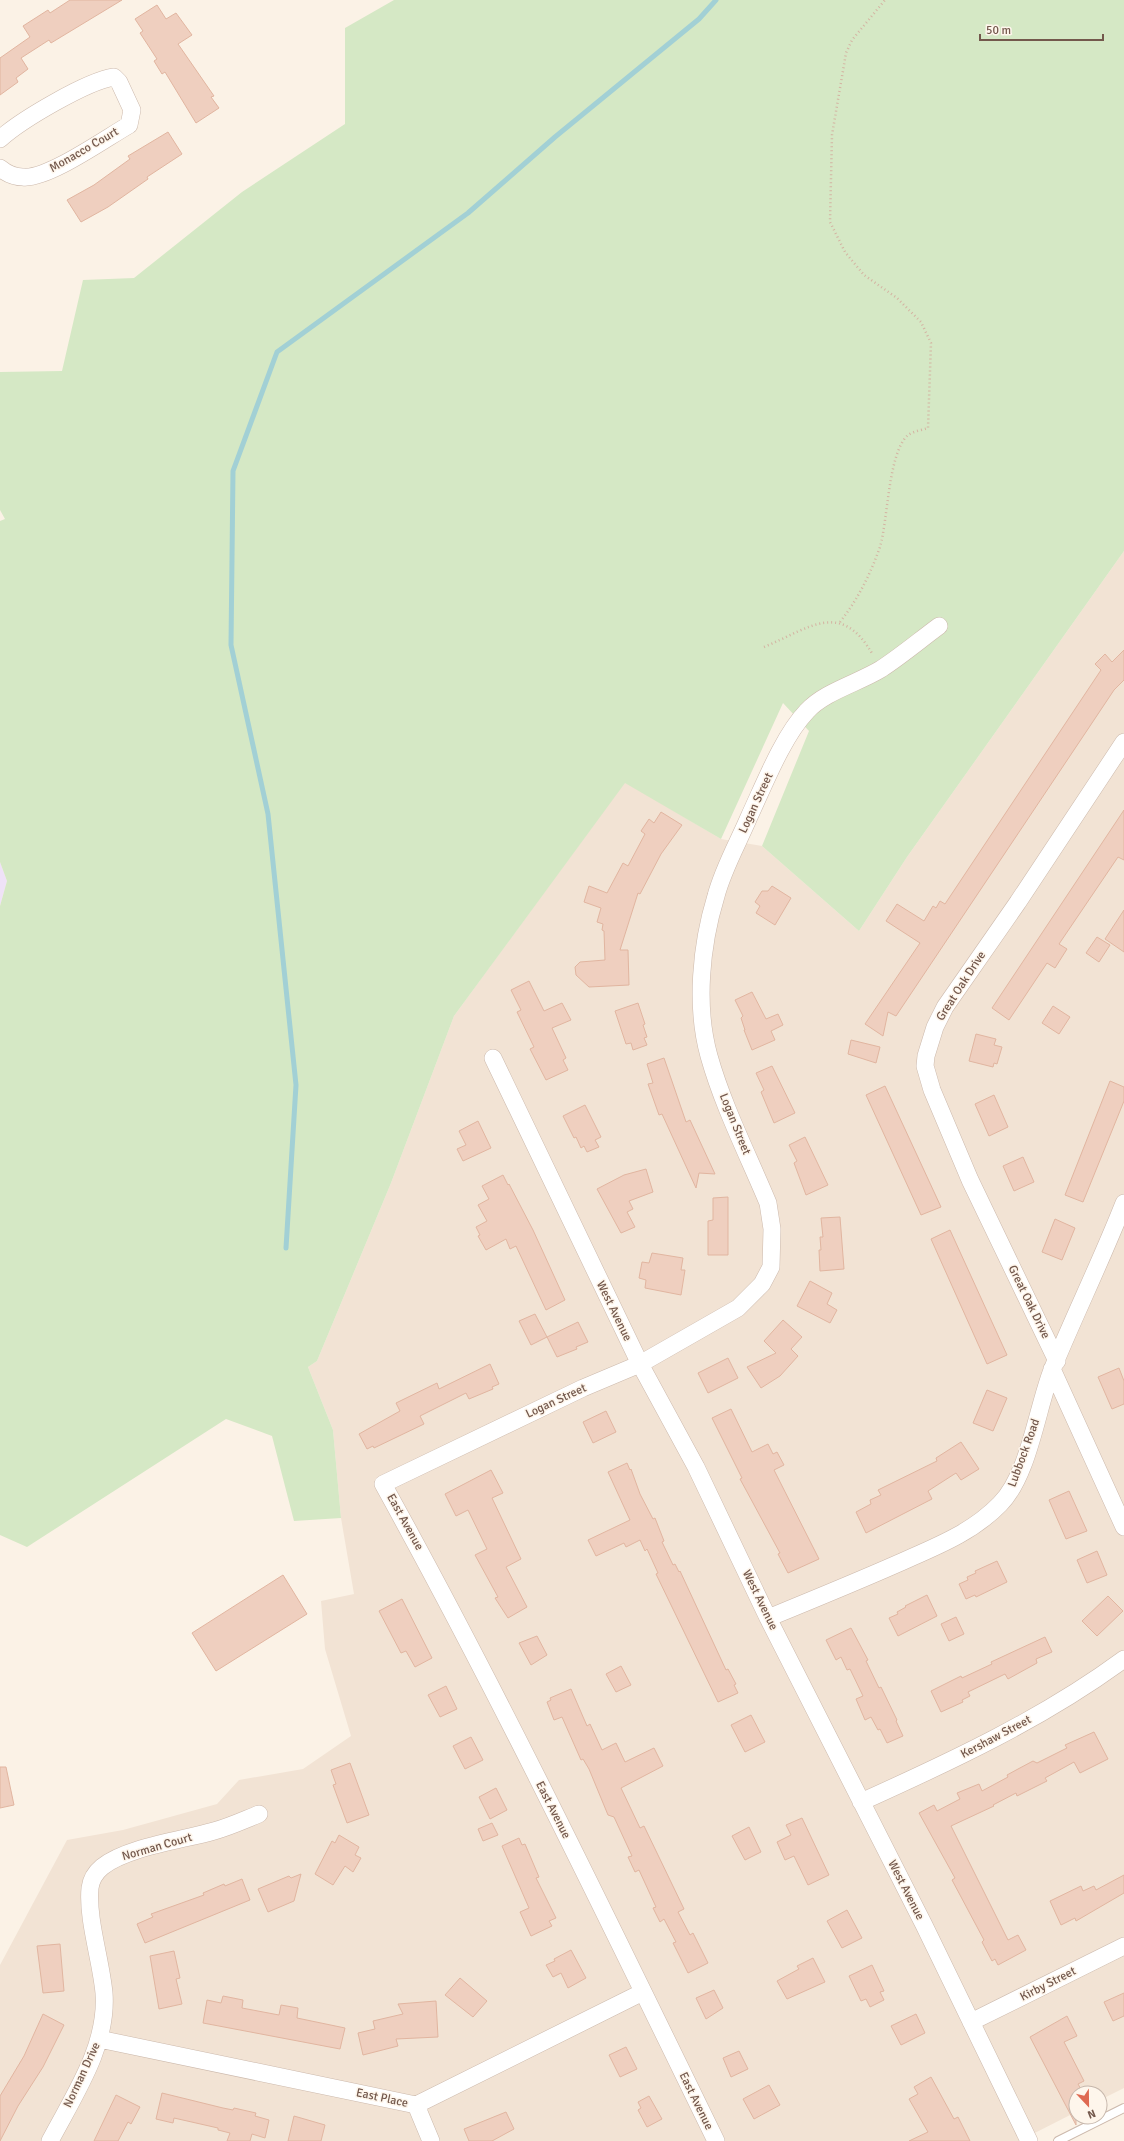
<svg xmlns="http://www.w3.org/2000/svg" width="1124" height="2141" font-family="Signika,sans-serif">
<rect width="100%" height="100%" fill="#fbf2e6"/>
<path fill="#f2e3d4" d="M1124 551V2088L1100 2100V2093H1076V2112L1019 2141H0V1965L67 1840 123 1830 217 1804 239 1780 303 1769 351 1736 325 1649 321 1601 354 1594 341 1518 333 1430 308 1367 317 1361 391 1183 454 1016 625 782 721 839 762 846 859 931 907 857Z"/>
<path fill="#efe2f7" d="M0 862 7 881 0 906Z"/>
<path fill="#d5e8c5" d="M394 0H1124V551L907 857 859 931 762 846 809 731 783 703 721 839 625 783 454 1016 391 1183 317 1361 308 1367 333 1430 341 1518 294 1521 272 1436 226 1419 27 1547 0 1535V906L7 881 0 862V521L5 519 0 510V372L62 371 83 280 134 278 242 192 345 124V28Z"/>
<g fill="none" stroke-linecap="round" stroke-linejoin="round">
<path stroke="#a2d0d5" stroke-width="5" d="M286 1248 296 1085 268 814 231 645 233 471 277 352 468 213 555 137 699 19 716 0"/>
</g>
<path fill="#efcfbf" stroke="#e1b5a0" d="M70 0H122L51 43 49 40 21 58 28 69 16 78 18 82 0 95V58L30 37 23 26 48 10 50 13Z
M157 5 166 19 176 13 192 35 178 44 214 96 211 97 219 108 196 123 165 72 162 74 154 61 157 59 140 33 143 31 135 19Z
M168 132 182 154 147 177 148 179 108 207 81 222 67 200 94 185 130 159 128 156Z
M1124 650V680L1114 690 1090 726 896 1016 888 1012 883 1036 865 1024 920 943 886 921 897 904 924 921 933 906 936 908 940 901 945 904 1101 670 1095 664 1105 654 1112 662Z
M1124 810V860L1118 857 1059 944 1067 949 1055 968 1047 963 1009 1020 992 1008Z
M661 812 682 825 661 854 640 894 638 893 620 950H628L629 985 589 987 576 975 575 967 580 962 605 960 604 931 602 930 603 924 597 922 601 908 584 902 589 886 607 893 623 863 628 866 645 834 641 831 649 819 654 823Z
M772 886 791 898 775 925 756 913 760 906 755 902 762 891H768Z
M1124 910V952L1105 939Z
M1097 937 1110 945 1099 962 1086 953Z
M529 981 544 1011 562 1003 571 1020 552 1028 566 1058 563 1060 568 1070 546 1080 530 1049 534 1047 517 1012 521 1010 511 990Z
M752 992 766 1019 778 1014 783 1025 771 1031 775 1040 752 1050 744 1030H745L741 1018 743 1016 735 1000Z
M638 1003 645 1024 643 1025 647 1037 644 1038 647 1045 633 1050 631 1043 626 1044 615 1011Z
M1053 1006 1070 1017 1059 1034 1042 1023Z
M976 1034 996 1039 994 1045 1002 1047 997 1064 994 1063 993 1067 969 1061Z
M851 1040 880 1047 876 1063 848 1054Z
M664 1058 686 1122 690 1120 715 1174 699 1173 696 1188 662 1114 659 1115 648 1084 653 1083 647 1064Z
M772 1066 795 1113 774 1123 761 1092 764 1090 756 1073Z
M1110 1081 1124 1087V1101L1083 1202 1065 1195Z
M885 1086 941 1207 921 1215 866 1095Z
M994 1095 1008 1127 989 1136 975 1104Z
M585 1105 601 1137 595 1140 599 1147 587 1152 584 1146 581 1148 576 1137 574 1138 563 1116Z
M478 1121 491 1148 463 1161 457 1149 466 1145 459 1131Z
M805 1137 828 1185 806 1195 794 1163 797 1161 789 1145Z
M1023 1157 1034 1182 1014 1191 1003 1166Z
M646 1169 653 1192 629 1201 633 1209 627 1212 635 1227 621 1233 597 1189 624 1175Z
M503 1175 508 1185 509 1184 533 1230 565 1300 546 1310 516 1246 510 1249 506 1239 486 1250 478 1236 480 1235 476 1227 487 1221 478 1205 489 1199 482 1186Z
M728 1197V1255H708V1221L713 1220V1198Z
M840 1217 844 1269 820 1271 819 1250H821L820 1237H823L821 1218Z
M1055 1219 1075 1228 1062 1260 1042 1252Z
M950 1230 1007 1355 987 1364 931 1239Z
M652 1253 683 1258 681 1270H685L681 1295 645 1288 646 1280 639 1278 642 1262 649 1263Z
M810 1281 832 1293 827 1304 837 1310 830 1323 797 1306Z
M535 1314 547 1337 531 1345 519 1321Z
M783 1320 802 1337 791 1349 798 1356 780 1376 761 1388 747 1367 776 1353 764 1341Z
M578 1322 588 1342 576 1347 577 1349 557 1357 547 1337Z
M728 1358 738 1378 708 1393 698 1373Z
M490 1364 499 1384 492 1387 493 1389 469 1399 466 1393 420 1416 424 1424 374 1448 373 1446 367 1449 359 1434 400 1411 396 1403 437 1383 439 1389Z
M1119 1368 1124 1381V1404L1112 1409 1098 1377Z
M987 1390 1007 1398 993 1431 973 1423Z
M731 1409 752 1452 768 1444 773 1454 777 1452 784 1465 774 1470 819 1559 788 1573 778 1554 780 1553 746 1490 740 1479 742 1478 712 1418Z
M606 1411 616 1432 593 1443 583 1422Z
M961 1442 979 1469 961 1480 956 1473 928 1491 932 1499 866 1533 856 1512 871 1504 870 1500 881 1495 878 1490 937 1461 936 1458Z
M627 1463 630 1470 631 1469 640 1494 653 1519 655 1518 664 1541 662 1542 673 1565 675 1564 679 1572 680 1571 726 1670 728 1669 736 1684 734 1685 738 1693 718 1702 656 1574 658 1573 647 1549 645 1551 640 1540 626 1547 624 1543 596 1556 588 1540 630 1520 608 1472Z
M491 1470 503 1493 492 1498 521 1559 506 1567 527 1607 508 1618 495 1598 498 1597 475 1555 487 1549 468 1510 456 1516 445 1494Z
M1069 1491 1087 1531 1066 1539 1049 1500Z
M1097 1551 1107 1575 1087 1583 1077 1560Z
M997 1561 1007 1582 976 1597 975 1595 966 1599 959 1584 968 1580 967 1577 976 1573 975 1571Z
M283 1575 307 1614 216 1671 192 1633Z
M927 1595 937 1616 898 1636 889 1618 898 1614 897 1612 906 1607 905 1606Z
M1108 1596 1123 1611 1097 1636 1082 1621Z
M402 1599 432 1658 415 1667 406 1651 401 1653 379 1611Z
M956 1617 964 1634 949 1641 941 1624Z
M851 1628 868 1660 866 1661 879 1688 881 1687 897 1720 896 1721 903 1736 887 1743 880 1729 878 1730 871 1717 865 1720 856 1699 863 1696 850 1669 847 1670 841 1657 836 1660 826 1640Z
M537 1636 547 1655 531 1665 519 1643Z
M1045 1637 1052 1652 1036 1659 1037 1663 1008 1679 1005 1674 968 1692 970 1696 962 1700 963 1702 941 1712 931 1691 961 1676 962 1678 992 1664 991 1662Z
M621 1666 631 1685 616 1692 606 1674Z
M446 1686 457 1709 440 1717 428 1695Z
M571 1689 587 1726 590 1724 602 1750 616 1743 625 1762 654 1748 663 1766 621 1788 640 1828 644 1826 684 1909 678 1912 690 1935 693 1933 708 1963 688 1973 673 1943 676 1942 664 1919 660 1922 653 1908 656 1907 639 1870 635 1872 628 1857 632 1856 614 1817 608 1815 589 1769 583 1759 581 1760 562 1717 554 1720 547 1702 551 1700 550 1698Z
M751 1715 765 1742 745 1752 731 1725Z
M1094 1732 1108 1759 1080 1773 1074 1762 1045 1778 1047 1781 1017 1796 1016 1793 993 1805 994 1806 951 1826 1008 1940 1018 1935 1026 1950 998 1965 995 1959 992 1961 982 1942 984 1940 952 1880 955 1878 919 1813 934 1805 937 1811 960 1799 957 1793 979 1784 982 1791 1008 1777 1007 1775 1018 1769 1033 1761 1037 1763 1067 1748 1065 1745Z
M471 1737 483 1760 465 1769 453 1746Z
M350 1763 369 1815 347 1823 333 1785 336 1784 331 1770Z
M0 1767H6L14 1805 0 1808Z
M496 1788 507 1810 490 1819 479 1797Z
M802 1818 829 1875 808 1885 794 1856 785 1860 777 1842 791 1835 786 1825Z
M492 1823 498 1835 483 1841 478 1829Z
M749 1827 761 1852 745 1860 732 1836Z
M339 1835 359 1847 355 1855 361 1858 353 1872 345 1866 333 1885 315 1874 332 1841 335 1843Z
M519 1838 522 1845 525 1844 539 1877 536 1878 556 1918 549 1921 552 1926 531 1936 520 1912 529 1908 502 1846Z
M301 1874 294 1901 268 1912 258 1889 289 1876 291 1878Z
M1124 1875V1893L1076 1921 1075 1918 1061 1925 1050 1901 1081 1886 1083 1891 1094 1886 1096 1890Z
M242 1879 250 1900 145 1943 137 1924 153 1917 151 1914 204 1895 203 1893 224 1884 225 1886Z
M847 1910 862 1938 842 1948 827 1921Z
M60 1944 64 1991 43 1993 37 1946Z
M571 1950 586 1978 568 1988 561 1973 553 1977 546 1965 555 1961 554 1959Z
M174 1951 180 1978 176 1979 182 2004 159 2009 150 1956Z
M813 1958 825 1982 787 1999 777 1981 799 1969 797 1966Z
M872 1965 884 1991 880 1992 884 2000 870 2007 866 1999 861 2001 849 1976Z
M460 1978 487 2001 473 2017 445 1995Z
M714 1990 723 2008 706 2019 696 1998Z
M1124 1993V2016L1113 2021 1104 2002Z
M223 1996 243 2000 242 2008 279 2015 281 2005 298 2008 297 2018 345 2028 340 2049 203 2023 207 2000 221 2003Z
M436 2001 438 2037 396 2039 398 2046 363 2055 358 2033 375 2029 373 2021 403 2014 398 2004Z
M43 2014 64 2025 43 2067 18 2106 0 2141V2096L24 2056Z
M916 2014 925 2033 901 2045 891 2026Z
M1067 2016 1077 2036 1064 2042 1084 2081 1078 2084 1083 2093H1076V2125L1030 2037Z
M626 2047 637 2069 620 2077 609 2055Z
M739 2051 748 2069 731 2077 723 2058Z
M931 2077 954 2119 958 2117 970 2141H909L928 2132 909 2099 918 2094 914 2087Z
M769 2085 780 2105 754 2119 743 2099Z
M162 2093 223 2108 233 2110 234 2108 256 2113 255 2116 269 2120 265 2138 252 2134 250 2141H227L230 2133 218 2130V2128L174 2118 173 2123 156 2119Z
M116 2095 140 2107 131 2124 128 2122 118 2141H94Z
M649 2096 662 2119 647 2127 638 2110 641 2108 638 2102Z
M506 2112 514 2129 492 2141H469L464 2129Z
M294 2116 325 2125 321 2141H288Z"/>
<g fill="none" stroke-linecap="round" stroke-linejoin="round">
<defs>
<path id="service" d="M1058 2141 1124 2108"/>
<path id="minor" d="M0 139C21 120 87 81 114 77L119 82 132 110 129 125C106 138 47 180 23 177 15 177 6 173 0 168
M493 1058 640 1364 696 1467 768 1618 924 1925 1029 2141
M1057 1361 970 1180 932 1090 925 1066 926 1056 935 1027 945 1007 1018 902 1124 742
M1052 1369 1124 1527
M768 1618C812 1600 856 1582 899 1563 935 1547 972 1533 1000 1504 1029 1475 1037 1408 1052 1370 1075 1314 1102 1259 1124 1203
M861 1802C952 1761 1044 1718 1124 1659
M971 2022 1124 1946
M99 2039 416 2105 643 1992
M416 2105 431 2141
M50 2141C74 2095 108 2046 104 1993 101 1960 87 1919 90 1888 91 1880 96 1872 102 1867 127 1847 183 1840 214 1831 229 1827 244 1820 259 1814
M716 2141C608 1920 502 1699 383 1484L583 1388 640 1364 738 1308 762 1284 771 1267 772 1229 768 1203C748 1155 723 1106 709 1056 695 1006 701 945 716 896 723 869 738 843 749 817 764 785 783 736 807 711 824 692 858 683 881 669 901 656 920 640 939 626"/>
</defs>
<use href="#service" stroke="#ccb9ac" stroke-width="10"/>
<use href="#minor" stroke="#ccb9ac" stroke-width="18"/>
<path stroke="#d4b3a2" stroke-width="2.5" stroke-dasharray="1 3" stroke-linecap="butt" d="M840 622C858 599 870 575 880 547 888 520 888 453 908 435 914 431 922 430 928 428L931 343 921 322 897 298 864 275 845 252 830 222 832 135 846 53 852 40 885 0
M764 647C810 628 841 599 873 655"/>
<use href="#service" stroke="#fff" stroke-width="8"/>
<use href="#minor" stroke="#fff" stroke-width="17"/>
</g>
<g text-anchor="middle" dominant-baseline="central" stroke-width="3" stroke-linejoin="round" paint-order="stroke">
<g font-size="12" fill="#73584c" stroke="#fef6ec">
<text transform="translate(84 150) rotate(-30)">Monacco Court</text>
<text transform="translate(756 803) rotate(-65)">Logan Street</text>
<text transform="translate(961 986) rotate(-57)">Great Oak Drive</text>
<text transform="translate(735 1124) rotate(68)">Logan Street</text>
<text transform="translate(1029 1302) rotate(64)">Great Oak Drive</text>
<text transform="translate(614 1311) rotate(64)">West Avenue</text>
<text transform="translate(556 1401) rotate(-25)">Logan Street</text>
<text transform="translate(1024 1453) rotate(-70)">Lubbock Road</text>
<text transform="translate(405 1522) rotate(61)">East Avenue</text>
<text transform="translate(760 1600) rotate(64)">West Avenue</text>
<text transform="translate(996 1737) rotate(-28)">Kershaw Street</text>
<text transform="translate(553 1810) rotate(63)">East Avenue</text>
<text transform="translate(157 1847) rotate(-16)">Norman Court</text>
<text transform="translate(906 1890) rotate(63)">West Avenue</text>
<text transform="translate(1048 1984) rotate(-27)">Kirby Street</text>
<text transform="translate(82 2075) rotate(-65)">Norman Drive</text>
<text transform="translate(382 2098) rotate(12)">East Place</text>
<text transform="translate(696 2101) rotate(64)">East Avenue</text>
</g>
</g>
<g transform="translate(1088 2105) rotate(158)"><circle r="19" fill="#fef6ec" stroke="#c6b7ac"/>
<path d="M0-3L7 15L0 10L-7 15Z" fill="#df6951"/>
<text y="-6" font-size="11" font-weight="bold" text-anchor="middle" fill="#73584c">N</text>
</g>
<path d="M980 34v6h123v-6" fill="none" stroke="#73584c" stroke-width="2"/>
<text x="986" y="34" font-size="12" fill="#73584c" stroke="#fef6ec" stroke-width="3" paint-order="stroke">50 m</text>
</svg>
